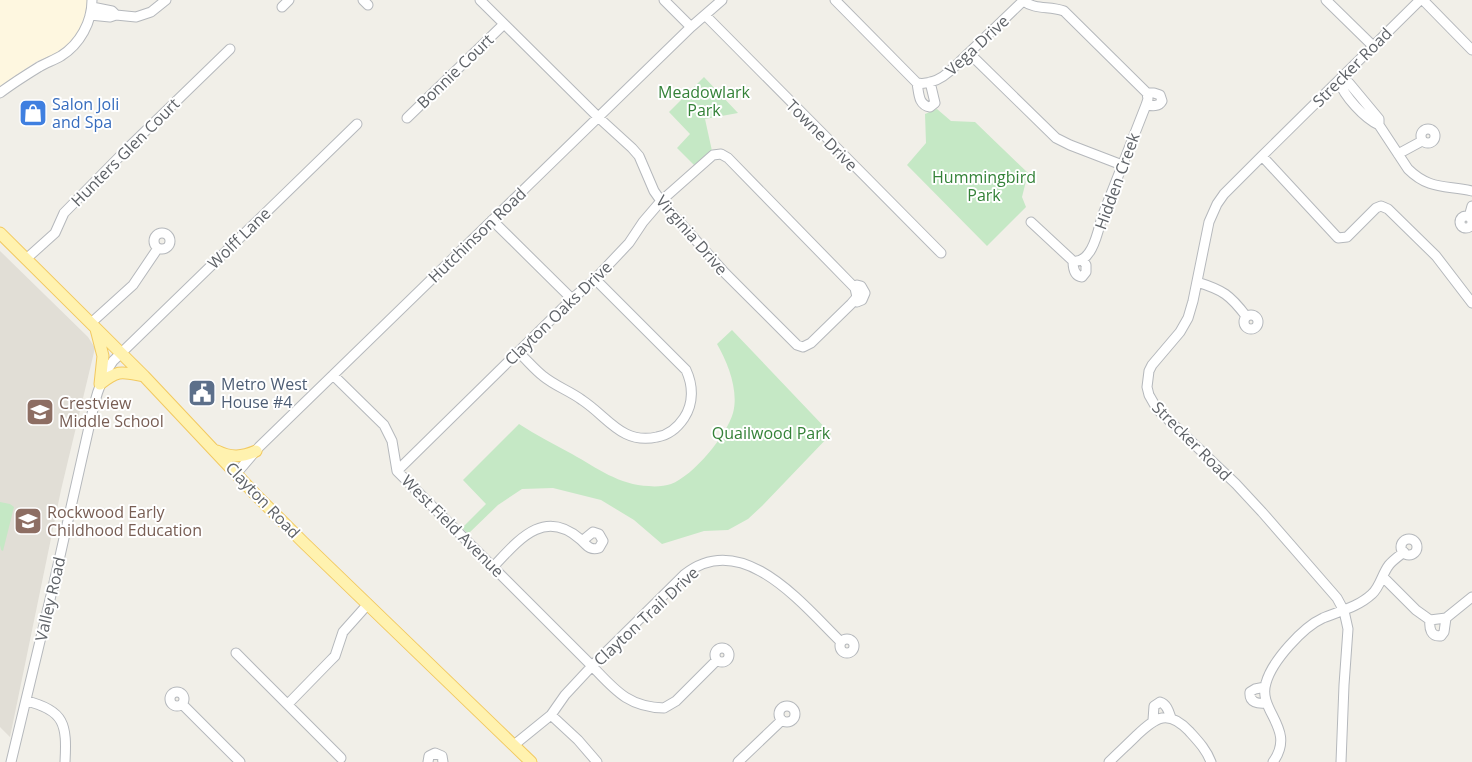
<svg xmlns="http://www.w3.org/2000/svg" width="1472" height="762" font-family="'Open Sans',sans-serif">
<rect width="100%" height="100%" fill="#f1efe8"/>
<path fill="#fef7e0" d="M0 0H88V1L82 26 69 43 55 54 37 61 0 86Z"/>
<path fill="#e1ded6" d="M0 251 88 337 95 348 61 490 10 737 0 727Z"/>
<path fill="#c5e8c5" d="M704 77 738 113 705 119 712 151 695 166 677 148 690 134 669 112Z
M937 109 951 121 975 122 1028 173 1022 197 1026 207 987 246 907 165 926 143 925 114Z
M732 330 831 434 762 506 748 519 728 530 704 531 662 544 634 520 601 500 553 488 522 489 498 505 468 534 462 528 486 504 463 480 519 424C536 435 554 444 572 454 597 468 619 485 649 486 655 487 665 486 671 484 693 476 727 435 733 413 739 391 728 363 717 344Z
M0 502 10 504 14 507 3 551 1 550 0 545Z"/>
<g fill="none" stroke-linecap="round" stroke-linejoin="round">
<defs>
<path id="minor" d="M363 0 368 5
M664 0 691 27
M835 0 917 83C930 85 941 79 950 71L1023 1
M1022 0C1037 11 1048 5 1064 11L1147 93
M1326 0 1373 46
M1423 0 1472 50
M92 7 112 11 116 15 136 17 151 12 166 0
M282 7 289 0
M90 15 110 17 116 15
M705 15 941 253
M969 53 1056 138 1070 145 1122 165
M1339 81 1349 83 1379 119V125L1408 169C1429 190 1446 185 1472 191
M1339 81C1344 96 1364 118 1379 125
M917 83C919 93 918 105 930 107L935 103 930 82
M0 93C13 83 26 75 39 67 46 63 54 60 61 56 80 44 92 22 92 0
M1146 105C1152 106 1159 107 1162 101L1160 95 1154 93H1147
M407 118 504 24
M1421 136a7 7 0 1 1 14 0a7 7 0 1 1-14 0Z
M1398 154 1422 141
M1262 156 1338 238 1347 237 1376 208 1381 206 1388 209 1436 256 1472 303
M1460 222a6 6 0 1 1 12 0a6 6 0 1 1-12 0Z
M1469 217 1472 206
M492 220 572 299
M1031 222 1073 261C1092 264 1098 231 1102 217L1146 105 1148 99 1147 93
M154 241a8 8 0 1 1 16 0a8 8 0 1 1-16 0Z
M26 259 55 233 64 213 130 146 230 49
M1073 261C1073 268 1074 276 1082 277L1086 272V265L1083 260
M1197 282C1223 290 1230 295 1246 316
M853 286 857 285 861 286 865 293 862 300 857 302 854 301
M1244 322a7 7 0 1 1 14 0a7 7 0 1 1-14 0Z
M91 323 133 285 158 248
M518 352C527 360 534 369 543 376 555 386 570 391 582 400 608 417 622 445 657 437 669 435 678 427 684 418 694 403 693 385 686 370L595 279
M333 375 384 425 392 441 397 471 592 666C615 690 628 707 664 708L676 701 717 660
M397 471 572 299 595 279 629 243 643 222 661 201 713 155 721 154 728 158 855 288 857 297 851 304 811 343 803 347 797 345 724 272 661 201 654 191 639 156 632 148 598 117 480 0
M236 474 259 447 691 27 722 0
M1401 547a8 8 0 1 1 16 0a8 8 0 1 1-16 0Z
M493 567C517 542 543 507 580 539 586 544 589 551 599 548L603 541 599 534 593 532 582 541
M1383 577 1416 610 1430 620 1446 618 1472 597
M1430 620C1429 629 1431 637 1441 636L1444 632 1446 618
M840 646a7 7 0 1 1 14 0a7 7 0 1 1-14 0Z
M715 655a7 7 0 1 1 14 0a7 7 0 1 1-14 0Z
M236 653 341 758
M1265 687 1255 689 1250 692C1249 703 1258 704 1267 703
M170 699a7 7 0 1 1 14 0a7 7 0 1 1-14 0Z
M26 701C65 710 67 725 65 762
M182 704 240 762
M288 704 330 661 335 656 343 632 368 604
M779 714a8 8 0 1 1 16 0a8 8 0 1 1-16 0Z
M551 715 578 740 597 762
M1153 720 1154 706 1160 702C1167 704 1169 712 1171 718
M514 745 551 715 565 695 592 666 685 574C743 529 803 605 841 642
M11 762 53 587 94 405C98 389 103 375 113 361L357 124
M428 762 429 756 435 753 442 756 443 762
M738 762 782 720
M1109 762C1118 753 1128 744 1137 735 1156 717 1168 709 1189 731 1198 741 1206 749 1211 762
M1273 762C1297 729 1257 711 1266 683 1272 661 1303 627 1323 618 1340 611 1358 607 1372 594 1380 587 1382 574 1389 565 1393 560 1399 556 1404 552
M1341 762 1344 685 1348 629 1344 611 1337 598 1262 512 1236 484 1157 409 1149 395 1147 387 1149 371 1152 365 1180 332 1188 318 1193 301 1209 222 1217 204 1224 194 1262 156 1420 0"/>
<path id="major" d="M0 233 144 376 255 494 303 542 531 762
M96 329 103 356 100 384
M100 384C119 369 122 372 144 376
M217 451C231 458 242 457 256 451"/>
</defs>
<use href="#minor" stroke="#b5b8bc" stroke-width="11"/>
<use href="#major" stroke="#f2c960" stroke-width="13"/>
<use href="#minor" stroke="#fff" stroke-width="9"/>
<use href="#major" stroke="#fff2af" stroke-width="11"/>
</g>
<defs>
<symbol id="shop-square" viewBox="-11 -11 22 22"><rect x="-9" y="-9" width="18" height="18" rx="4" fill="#3f7fe0" stroke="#fff"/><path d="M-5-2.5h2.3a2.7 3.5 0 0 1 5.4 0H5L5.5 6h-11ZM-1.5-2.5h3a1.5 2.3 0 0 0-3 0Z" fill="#fff"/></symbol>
<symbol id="civic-square" viewBox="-11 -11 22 22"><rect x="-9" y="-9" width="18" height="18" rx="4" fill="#5c6f8a" stroke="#fff"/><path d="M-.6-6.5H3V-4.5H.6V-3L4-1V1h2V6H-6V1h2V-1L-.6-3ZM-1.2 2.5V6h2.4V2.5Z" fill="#fff"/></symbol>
<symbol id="school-square" viewBox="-11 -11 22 22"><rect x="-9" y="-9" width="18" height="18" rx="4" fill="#8d6e63" stroke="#fff"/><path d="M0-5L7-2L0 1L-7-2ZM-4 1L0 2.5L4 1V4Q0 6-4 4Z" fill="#fff"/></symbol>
</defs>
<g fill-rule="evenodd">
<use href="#shop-square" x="17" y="97" width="32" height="32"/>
<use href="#civic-square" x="186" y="377" width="32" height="32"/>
<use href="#school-square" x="24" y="396" width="32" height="32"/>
<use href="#school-square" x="12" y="505" width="32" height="32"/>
</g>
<g text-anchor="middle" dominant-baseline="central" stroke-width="4" stroke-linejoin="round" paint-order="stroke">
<g font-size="16" fill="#5f6368" stroke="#fff">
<text transform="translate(977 45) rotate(-43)">Vega Drive</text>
<text transform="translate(1352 67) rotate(-45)">Strecker Road</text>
<text transform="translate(455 71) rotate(-44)">Bonnie Court</text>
<text transform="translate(822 135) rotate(45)">Towne Drive</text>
<text transform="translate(125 152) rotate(-45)">Hunters Glen Court</text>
<text transform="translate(1117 181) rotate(-70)">Hidden Creek</text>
<text transform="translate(477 235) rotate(-44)">Hutchinson Road</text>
<text transform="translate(692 235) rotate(49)">Virginia Drive</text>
<text transform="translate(239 238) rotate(-44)">Wolff Lane</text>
<text transform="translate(558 313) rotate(-44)">Clayton Oaks Drive</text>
<text transform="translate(1192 441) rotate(45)">Strecker Road</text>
<text transform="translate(263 500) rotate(46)">Clayton Road</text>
<text transform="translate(453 526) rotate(45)">West Field Avenue</text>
<text transform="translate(50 599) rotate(-77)">Valley Road</text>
<text transform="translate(646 616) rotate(-43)">Clayton Trail Drive</text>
</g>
<g font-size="16" fill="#348238" stroke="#fff">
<text x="704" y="92">Meadowlark<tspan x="704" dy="18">Park</tspan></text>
<text x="984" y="177">Hummingbird<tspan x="984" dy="18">Park</tspan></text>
<text x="771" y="433">Quailwood Park</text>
</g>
<g font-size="16" fill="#366cbe" stroke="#fff" text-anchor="start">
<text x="52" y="104">Salon Joli<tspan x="52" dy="18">and Spa</tspan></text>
</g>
<g font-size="16" fill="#4e5e75" stroke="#fff" text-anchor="start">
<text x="221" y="384">Metro West<tspan x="221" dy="18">House #4</tspan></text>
</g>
<g font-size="16" fill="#785e54" stroke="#fff" text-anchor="start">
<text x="59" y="403">Crestview<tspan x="59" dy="18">Middle School</tspan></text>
<text x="47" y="512">Rockwood Early<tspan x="47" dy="18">Childhood Education</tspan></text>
</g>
</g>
</svg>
